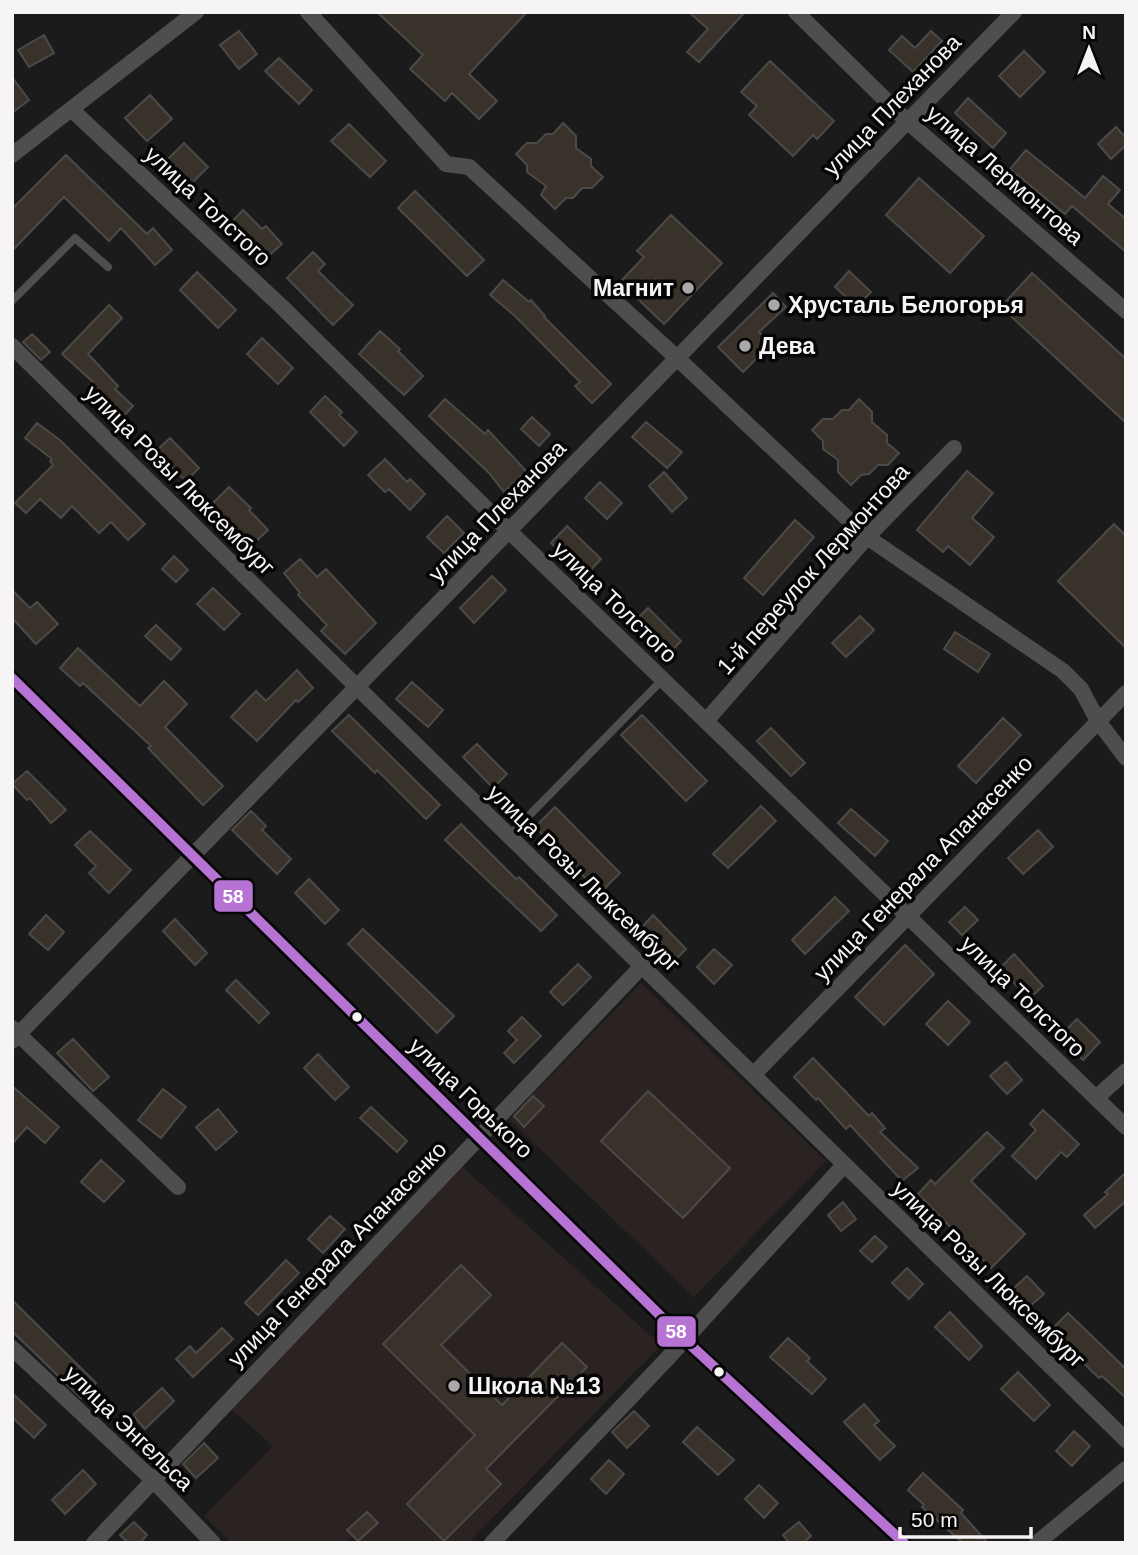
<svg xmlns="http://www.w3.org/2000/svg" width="1138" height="1555" font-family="Arial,sans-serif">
<rect width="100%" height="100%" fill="#1c1b1b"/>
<path fill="#2a2321" d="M641 983 826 1161 694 1297 509 1119Z
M461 1166 661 1345 468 1543H359L353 1536 345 1543H232L204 1516 273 1446 226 1404Z"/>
<path fill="#38322a" stroke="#4b4a49" stroke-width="2" d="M377 12H527L469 74 497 101 479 119 452 93 445 101 410 69 423 55Z
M689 12H745L699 62 687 52 708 29Z
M239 31 257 54 239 69 220 45Z
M931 31 942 41 913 72 889 50 902 36 915 48Z
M44 35 54 53 29 67 18 50Z
M1024 51 1045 72 1020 97 999 76Z
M279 58 312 90 299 104 265 71Z
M770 61 834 121 817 139 813 135 793 156 749 115 757 106 741 92Z
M12 77 29 100 12 113Z
M150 95 172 119 147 141 125 118Z
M968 98 1006 133 993 148 955 113Z
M563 123 576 136V148L591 159V166L603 177 592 188H582L573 198H566L555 209 541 195 546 186 527 172V165L516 154 527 143H537L546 134H553Z
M349 124 386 161 370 177 331 141Z
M1116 127 1126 138V145L1111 159 1098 144Z
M184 143 208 167 190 185 166 161Z
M1026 150 1085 198 1103 176 1120 190 1108 204 1126 219V252L1072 206 1065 214 1010 169Z
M66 155 147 234 153 228 172 250 155 265 121 228 109 241 64 197 12 251V209Z
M919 178 984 236 950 273 886 215Z
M415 191 484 260 467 276 398 208Z
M243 210 262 229 266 226 282 244 265 259 230 224Z
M671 215 722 263 664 324 620 282 644 257 637 251Z
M313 252 325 264 318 271 353 305 333 325 287 278Z
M849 271 871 292 857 307 835 287Z
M197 272 236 310 218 328 180 290Z
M1032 273 1126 359V423L1001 307Z
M503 280 529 302 531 300 545 316 544 317 611 384 592 403 575 386 580 382 515 316 490 295Z
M773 293 786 307 759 332 771 344 743 372 718 347Z
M109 305 122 318 88 354 118 386 115 389 133 406 120 420 89 385 93 382 62 354Z
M380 331 400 349 398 351 423 376 404 395 359 354Z
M32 334 50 352 41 360 23 342Z
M262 338 293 368 278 384 247 354Z
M325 396 342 412 339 415 357 432 344 446 310 412Z
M445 399 485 434 488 430 526 471 504 492 489 473 429 416Z
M859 399 872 412V422L887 435V443L899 453 888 465H878L869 474 861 475 851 485 838 472V460L823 449V441L812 430 823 419H833L842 410H849Z
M532 417 550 434 539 446 521 429Z
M646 422 682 452 667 468 632 437Z
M37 423 61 441 145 524 128 540 111 522 99 533 72 506 61 518 40 499 26 513 15 503 53 465 50 461 52 459 25 438Z
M170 438 199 468 186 481 155 452Z
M385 459 407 482 410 479 425 494 410 510 389 489 385 492 368 475Z
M967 471 993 493 972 518 994 537 970 565 948 546 943 552 917 530Z
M664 472 687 498 672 512 649 486Z
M600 482 622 503 607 519 585 498Z
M229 487 251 508 249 510 268 530 253 544 211 505Z
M447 516 464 533 444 553 427 537Z
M795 520 814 537 763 595 744 578Z
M1114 524 1126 536V648L1058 581Z
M567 526 601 559 586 575 551 543Z
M174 556 188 570 176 582 162 569Z
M300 559 317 577 326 569 376 623 345 654 321 631 327 625 298 595 300 593 284 573Z
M492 576 506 590 474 623 460 608Z
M213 588 240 614 224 630 197 604Z
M12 590 30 608 37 602 58 624 36 644 12 618Z
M648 608 681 641 666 657 632 624Z
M860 616 874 630 846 657 832 643Z
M156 625 181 649 171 660 145 636Z
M955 632 990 654 978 672 944 649Z
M78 648 140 706 164 681 187 704 165 727 223 786 203 805 148 748 151 746 83 683 80 686 60 668Z
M297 670 313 688 298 702 296 700 257 741 231 717 256 691 266 701Z
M412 682 443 710 428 727 396 699Z
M349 715 440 805 426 819 377 770 375 773 332 731Z
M642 715 707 781 686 801 621 735Z
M1003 718 1021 735 976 783 958 766Z
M771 728 805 763 791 776 757 741Z
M477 744 507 774 493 788 463 757Z
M27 771 66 810 51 823 30 798 27 800 12 784Z
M761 806 776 821 728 868 713 854Z
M555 807 620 873 600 893 535 827Z
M851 809 888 841 875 856 838 823Z
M251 811 266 826 262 830 291 859 277 874 232 830Z
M461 824 516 879 519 877 557 915 541 931 445 840Z
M1038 830 1053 847 1023 874 1008 858Z
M90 831 131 870 109 893 89 873 96 866 75 845Z
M309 879 339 910 325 924 295 893Z
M835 897 849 911 805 954 792 940Z
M965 907 978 920 962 935 949 922Z
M46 915 64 932 48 950 29 934Z
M653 915 686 949 675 960 642 927Z
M175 919 207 953 195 965 163 931Z
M363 929 454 1016 437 1033 348 944Z
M905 945 934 974 884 1025 855 997Z
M714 949 732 965 714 984 697 967Z
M1014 954 1043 986 1029 999 1000 968Z
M578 964 591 977 563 1005 550 992Z
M236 980 269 1013 259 1023 226 990Z
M948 1001 970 1022 948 1045 926 1024Z
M522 1017 541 1036 514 1063 504 1053 517 1040 508 1031Z
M1077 1019 1100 1042 1083 1060 1059 1037Z
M73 1039 109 1077 93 1091 57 1053Z
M318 1054 349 1087 335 1100 304 1068Z
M813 1058 869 1116 872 1113 885 1128 880 1132 918 1168 902 1181 850 1125 846 1129 818 1098 816 1100 794 1077Z
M1006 1062 1022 1080 1007 1094 990 1076Z
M12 1086 59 1127 45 1143 27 1127 12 1144Z
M163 1089 186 1107 161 1138 138 1120Z
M648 1091 730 1168 683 1218 601 1141Z
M533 1096 544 1106 524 1127 514 1116Z
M371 1107 407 1141 397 1152 360 1118Z
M218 1109 237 1132 216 1150 196 1127Z
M1043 1110 1079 1144 1067 1157 1061 1152 1036 1179 1012 1156 1036 1130 1030 1124Z
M987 1132 1004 1148 971 1181 1025 1234 991 1268 918 1194 931 1180 935 1184Z
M101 1160 124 1181 104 1202 81 1182Z
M1126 1172V1201L1095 1228 1084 1215 1108 1194 1105 1192Z
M843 1202 856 1219 841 1231 828 1215Z
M330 1216 345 1229 323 1253 308 1239Z
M875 1236 887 1247 872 1262 860 1251Z
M286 1260 299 1273 258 1315 245 1303Z
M461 1265 491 1295 441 1345 502 1405 562 1343 587 1367 486 1469 501 1484 444 1541 407 1504 475 1435 383 1344Z
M907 1268 923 1284 909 1299 892 1283Z
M1027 1276 1044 1294 1030 1306 1014 1288Z
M12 1300 96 1383 81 1398 12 1331Z
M950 1312 982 1346 969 1360 935 1327Z
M1068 1313 1126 1369V1398L1102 1376 1099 1378 1050 1331Z
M222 1328 233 1339 193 1377 176 1359 190 1346 196 1353Z
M788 1338 810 1358 807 1361 826 1379 812 1394 770 1357Z
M1018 1372 1050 1405 1034 1421 1001 1389Z
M162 1388 174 1401 145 1429 133 1415Z
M12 1393 46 1425 34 1438 12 1417Z
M864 1404 879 1421 874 1425 895 1446 880 1460 844 1422Z
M634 1411 649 1426 627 1448 612 1432Z
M697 1427 734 1460 718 1475 683 1442Z
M1074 1431 1090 1446 1072 1466 1056 1451Z
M204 1443 218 1458 196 1478 183 1464Z
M609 1460 624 1474 606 1494 591 1479Z
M83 1470 96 1484 65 1514 52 1500Z
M923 1473 963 1510 961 1513 988 1543H963L922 1507 924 1505 908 1490Z
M759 1485 778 1503 764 1518 745 1499Z
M367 1512 378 1523 358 1541 347 1530Z
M134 1522 147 1535 140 1543H128L120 1535Z
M799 1522 811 1536 803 1543H789L783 1535Z"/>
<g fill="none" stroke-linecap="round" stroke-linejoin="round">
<path stroke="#4f4e4e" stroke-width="8" d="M12 301 75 238 108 267
M509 836 663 679"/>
<path stroke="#4f4e4e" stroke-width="16" d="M308 12 446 164 469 167 677 358 867 537 1063 671 1081 689 1098 721 1126 758
M796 12 908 122 1126 311
M72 110 281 306 509 531 1126 1127
M12 155 196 12
M12 346 357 687 1126 1440
M12 678 684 1339 904 1543
M706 721 867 537 954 448
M12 1028 178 1187
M12 1041 1014 12
M753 1075 1126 693
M1096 1098 1126 1071
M12 1348 153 1480 213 1543
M94 1543 642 966
M492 1543 666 1360 844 1165
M1037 1543 1126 1469"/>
<defs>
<path id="bus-1" d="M12 678 684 1339 904 1543"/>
</defs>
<use href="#bus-1" stroke="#070606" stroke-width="16"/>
<use href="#bus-1" stroke="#b673d3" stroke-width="10"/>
</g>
<g fill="#aaa8a8" stroke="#070606" stroke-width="2.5">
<circle cx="688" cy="288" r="7"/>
<circle cx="774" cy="305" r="7"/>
<circle cx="745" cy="346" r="7"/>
<circle cx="454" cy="1386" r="7"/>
</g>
<g fill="#f6f4f4" stroke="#070606" stroke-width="2.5">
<circle cx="357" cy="1017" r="6"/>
<circle cx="719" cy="1372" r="6"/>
</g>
<g text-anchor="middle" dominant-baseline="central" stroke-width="7" stroke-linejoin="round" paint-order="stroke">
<g font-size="23" fill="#f6f4f4" stroke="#070606">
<text transform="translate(892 105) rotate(-46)">улица Плеханова</text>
<text transform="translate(1005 175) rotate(41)">улица Лермонтова</text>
<text transform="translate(208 206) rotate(43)">улица Толстого</text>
<text transform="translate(180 480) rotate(45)">улица Розы Люксембург</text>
<text transform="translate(497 511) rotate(-46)">улица Плеханова</text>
<text transform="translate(813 569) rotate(-48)">1-й переулок Лермонтова</text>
<text transform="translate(615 602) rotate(44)">улица Толстого</text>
<text transform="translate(923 868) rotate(-46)">улица Генерала Апанасенко</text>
<text transform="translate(584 878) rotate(44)">улица Розы Люксембург</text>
<text transform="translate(1023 996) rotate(44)">улица Толстого</text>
<text transform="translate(471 1098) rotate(44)">улица Горького</text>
<text transform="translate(337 1254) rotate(-46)">улица Генерала Апанасенко</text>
<text transform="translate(989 1274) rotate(44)">улица Розы Люксембург</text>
<text transform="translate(129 1428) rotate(44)">улица Энгельса</text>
</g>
<g font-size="23" font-weight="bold" fill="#f6f4f4" stroke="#070606" text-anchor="start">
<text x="674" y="288" text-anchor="end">Магнит</text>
<text x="788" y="305">Хрусталь Белогорья</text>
<text x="759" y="346">Дева</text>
<text x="468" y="1386">Школа №13</text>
</g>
</g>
<g stroke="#070606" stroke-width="2.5">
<rect x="213" y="879" width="41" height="34" rx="7" fill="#b673d3"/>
<rect x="656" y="1315" width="41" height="33" rx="7" fill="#b673d3"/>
</g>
<g font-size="19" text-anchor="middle" font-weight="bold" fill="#fff">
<text x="233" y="903">58</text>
<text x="676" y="1338">58</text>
</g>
<rect width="1138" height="1555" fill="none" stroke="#f6f4f4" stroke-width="28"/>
<g transform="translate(1089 49)" stroke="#070606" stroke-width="5" paint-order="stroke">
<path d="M0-5L12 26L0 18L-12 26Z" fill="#f6f4f4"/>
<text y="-10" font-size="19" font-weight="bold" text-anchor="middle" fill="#f6f4f4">N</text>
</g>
<path d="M900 1527v10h131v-10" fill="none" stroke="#f6f4f4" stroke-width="3.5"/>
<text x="911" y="1527" font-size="21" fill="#f6f4f4" stroke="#070606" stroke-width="5" paint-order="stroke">50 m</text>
</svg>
